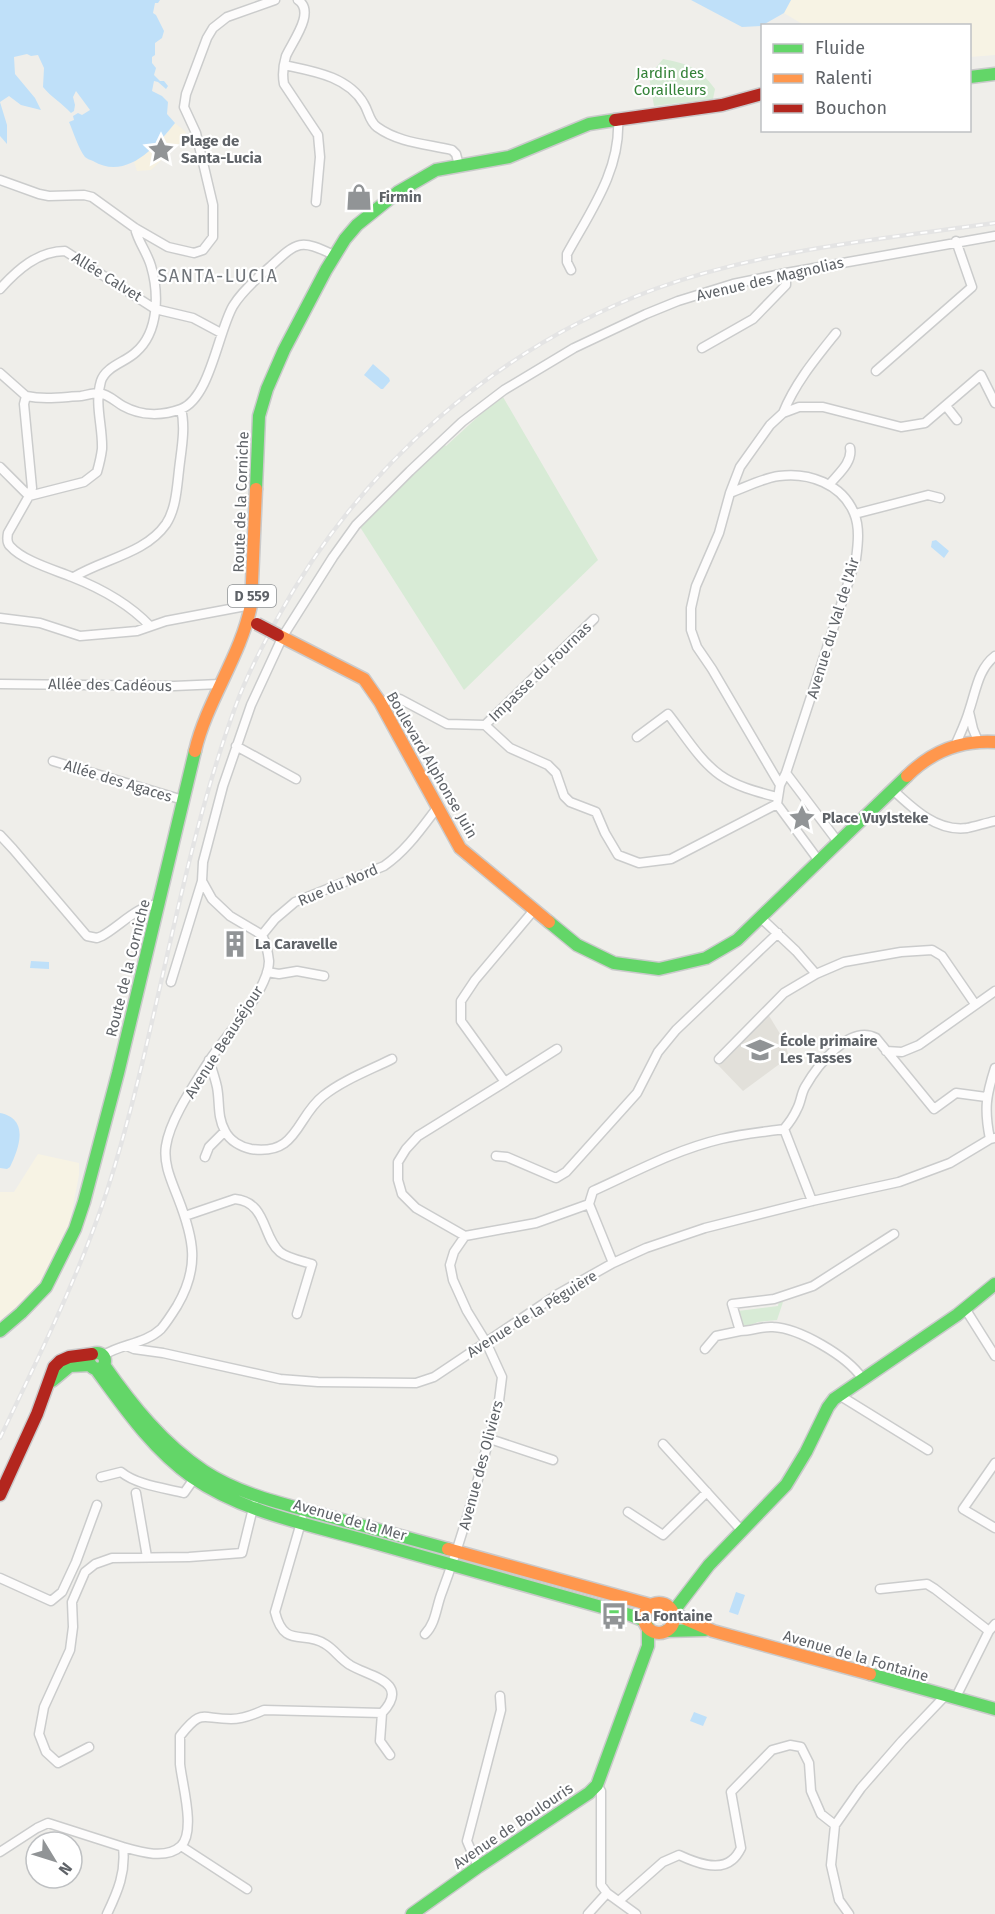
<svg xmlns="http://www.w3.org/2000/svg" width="995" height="1914" font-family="'Fira Sans',sans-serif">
<rect width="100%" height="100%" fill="#efeeea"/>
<path fill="#f7f3e4" d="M791 0H995V55L970 57V26L852 24 804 25 784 13Z
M38 1154 79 1163V1175L70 1222 59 1250 41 1284 0 1322V1192H14Z"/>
<path fill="#e2e0da" d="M768 1014 785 1042 789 1057 743 1091 718 1065Z"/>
<path fill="#d8ebd6" d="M663 59C688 64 699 67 715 89L713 99 654 106 649 76Z
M503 397 598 560 464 690 360 527 369 515 444 444 446 446 482 413Z
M779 1301 783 1302 777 1320 758 1322 743 1328 738 1311 778 1306Z"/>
<path fill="#f6f1e1" d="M175 123 186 132 183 140 151 170 137 171 134 162 158 144Z"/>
<path fill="#bfe0f9" d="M0 0H160L158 3H155L153 13 156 15 164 31 162 38 155 43V55L152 57V63L156 68 154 75 160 81H164L168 86 166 89 158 82 154 81 152 91 162 96 168 102 167 114 175 123C156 147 126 181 93 161 91 160 87 159 85 157 79 150 73 131 69 122L74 120 73 116 78 113 82 115 90 110 76 91 73 97 75 105 74 111 71 113C62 103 51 97 43 87L44 68 38 55 31 56 27 54 14 57 15 74 35 98 41 110 21 105 9 96 0 102 7 125V144L0 136Z
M691 0H791L784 13 761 26 742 27Z
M373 364 389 378 390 381 383 389H381L364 375Z
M936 540 949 551 944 558 931 547 932 541Z
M31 961 49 962V969L30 968Z
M0 1113C30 1119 19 1148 10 1167L7 1169 0 1168Z
M736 1592 745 1595 738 1615 729 1612Z
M694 1712 707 1717 703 1726 690 1721Z"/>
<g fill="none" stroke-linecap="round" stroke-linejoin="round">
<defs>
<path id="street" d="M298 0C316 12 292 42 286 56 283 66 282 74 284 84L318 135 320 157 316 202
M284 65C312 71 348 76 364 104 369 112 369 121 377 127 399 143 427 144 452 150L456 154 459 165
M0 180 39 194 49 196 84 195 92 197 135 228 168 247 194 253 203 250 213 237V205L196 133 184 107 186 94 207 38 213 28 227 17 275 0
M571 270 567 262V254C590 212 621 170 618 119
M0 289C17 270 38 251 65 251L155 309 193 318 221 333
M702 348 753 319 786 285V273
M876 371 972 287 956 241
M0 373 26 396 24 404 32 488 29 496 8 533C7 538 7 543 10 546 23 561 55 570 72 577 100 588 130 605 150 626
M26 396C45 400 62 397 81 396 87 395 93 393 99 393 108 394 116 402 123 406 141 416 162 416 181 409 210 398 218 332 233 306 242 291 258 277 271 266 298 241 300 239 334 255
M946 406 957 420
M783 413C795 383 816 358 836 333
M0 467 29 496 84 482 97 472C99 465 101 457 102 449 103 427 94 404 101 381 106 366 126 362 136 352 159 332 159 293 151 266 147 252 138 242 135 228
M829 485C838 474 853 462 850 448
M730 493 740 467 770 425 783 413 799 407H823L901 427 925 423 981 375 995 403
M855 514 928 495 940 498
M74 577C103 559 145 554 166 524 176 509 177 487 179 470 181 451 186 428 181 409
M0 618 40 623 80 636 137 631 166 621 251 605
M0 684 174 686 220 684
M380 702 400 699 447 724 485 725 510 748 548 765 556 773 564 796 570 802 596 812 605 833 618 855 639 863 671 859 777 804
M969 712 973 729 978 741
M485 725 594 619
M637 737 668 714C684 734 699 760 720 775 737 787 758 792 777 797
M236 746 296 779
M955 746C960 734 966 722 969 711 976 691 978 669 995 656
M53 761 183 800
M786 773 838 842
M892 789C912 808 937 832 967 828 976 826 986 823 995 821
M777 804 780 785 786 773 856 559C858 544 860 527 854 513 842 484 809 472 779 476 763 478 746 487 730 493L719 533 696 586 691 608V630L697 647 712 669 780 785
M777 804 819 861
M0 835 13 849 87 936 97 938 102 936C120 926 138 905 159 904
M534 910 475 980 461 1001V1021L505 1082 418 1136 406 1149 398 1162V1180L402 1194 416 1208 465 1236 536 1223 589 1204 593 1191C635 1172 675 1150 721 1139 741 1134 763 1132 784 1129 789 1123 794 1116 797 1109 801 1102 801 1094 805 1087 817 1066 849 1024 876 1038L934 1109 956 1093 986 1097
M761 918 796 951 816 974 844 962 901 952 932 950 942 956 975 1004
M262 935 275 919 295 902 384 866C406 851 421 829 437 808
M267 972 279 974 297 971 324 976
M171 982 202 881
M886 1051 902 1052 919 1045 995 991
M719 1059 784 993 816 974
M209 1060C212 1069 215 1078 217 1087 220 1102 217 1117 225 1131 230 1141 241 1147 251 1149 298 1156 296 1117 323 1096 343 1080 370 1070 392 1059
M505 1082 557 1049
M784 1129 812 1201
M990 1139C984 1109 986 1096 995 1068
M496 1156 507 1157 556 1178 566 1172 637 1093 658 1052 676 1030 778 933
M205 1157 209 1147 225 1131
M589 1204 613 1263
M185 1216 235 1199C267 1202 262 1237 280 1252 287 1258 302 1261 312 1264L297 1314
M966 1310 995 1356
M127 1346 134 1349 163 1353 280 1379 318 1382 416 1383 434 1377 558 1294 613 1263 646 1248 705 1228 812 1201 899 1182 950 1163 990 1139 995 1138
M705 1349 716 1336 740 1331
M104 1355C121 1344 145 1344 161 1329 167 1322 172 1314 177 1306 200 1267 194 1239 178 1198 172 1182 163 1164 166 1146 170 1119 194 1085 209 1061 225 1036 269 990 269 961 268 952 266 943 262 935L230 916 212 899 202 881 203 862 223 786 251 705 283 636 333 557 356 525 410 471 462 422 504 390 574 348 646 314 678 301 733 284 786 273 995 236
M862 1378C847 1356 799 1328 773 1327 762 1326 752 1331 740 1331L732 1304 774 1299 813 1286 894 1234
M839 1395 928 1450
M490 1439 553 1460
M663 1444 742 1531
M995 1463 963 1509 995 1528
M101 1477 121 1472C137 1485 164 1488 184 1493L196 1476
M136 1493 147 1557
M628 1512 663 1535 707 1492
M302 1519 275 1612C284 1649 304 1630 325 1644 334 1649 340 1659 350 1665 367 1676 412 1681 382 1713
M0 1578 51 1601 62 1592 76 1562 97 1505
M880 1589 927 1584 935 1589 989 1631
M425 1634C436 1623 436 1607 442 1592 465 1530 482 1466 499 1401L502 1377 486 1342 467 1311 453 1280 450 1265 454 1252 465 1236
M955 1699 989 1631 995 1624
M382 1713 380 1741 390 1755
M89 1747 58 1763 46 1752 39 1734 44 1707 70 1650 73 1627 72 1602 85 1572 95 1564 112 1558 189 1557 242 1553 254 1504
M597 1785 601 1791V1885L607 1893 636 1914
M181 1846 247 1889
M123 1847C140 1852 166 1860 181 1846 196 1831 182 1784 180 1764 180 1755 180 1746 180 1736 202 1708 201 1719 231 1719 243 1719 253 1715 264 1710L382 1713
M0 1852 37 1828 48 1823 123 1847C126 1872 118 1891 107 1914
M478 1867 467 1841 501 1710 500 1696
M620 1900 663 1862 679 1855C694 1862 718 1872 732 1860 736 1857 739 1852 741 1848L731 1792 772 1750 790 1745 801 1747 809 1763 811 1791 821 1814 835 1825
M588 1914 607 1893
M849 1914 839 1900 831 1865 835 1825 861 1788 902 1741 945 1696"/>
<path id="fast" d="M970 77 995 74
M256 489 259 416 267 389 284 350 326 270 345 239 357 225 398 192 436 170 509 157 589 124 615 120
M549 922 577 945 614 963 659 969 706 958 737 940 907 776
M0 1331 21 1313 46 1287 75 1229 84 1202 118 1073 195 751
M89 1361a8 8 0 1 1 16 0a8 8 0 1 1-16 0Z
M104 1365C132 1405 163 1444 204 1471 239 1494 280 1503 320 1514 363 1526 405 1537 448 1549
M95 1368C123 1406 152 1449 192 1477 244 1513 311 1525 371 1542 457 1566 544 1591 630 1615L645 1621
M52 1381 70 1366 91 1365
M673 1612 709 1565 786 1485 806 1452 828 1407 834 1399 957 1315 995 1284
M666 1631 705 1630
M870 1674 995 1709
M412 1914 478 1867 589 1793 597 1785 648 1646V1627"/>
<path id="slow" d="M278 635 364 679 380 702 460 848 549 922
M195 751C207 700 241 656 251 605L256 489
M907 776C931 752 961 740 995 742
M448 1549 651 1605
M644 1618a15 15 0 1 1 30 0a15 15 0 1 1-30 0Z
M674 1614 713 1631 870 1674"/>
<path id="jam" d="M615 120 722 105 762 94
M0 1495 37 1414 54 1367 60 1361 69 1357 92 1354"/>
</defs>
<use href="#street" stroke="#cbcccc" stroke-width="11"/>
<use href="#fast" stroke="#cacacb" stroke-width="15"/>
<use href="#slow" stroke="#cacacb" stroke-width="15"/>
<use href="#jam" stroke="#cacacb" stroke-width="15"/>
<use href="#street" stroke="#fdfcfc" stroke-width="8"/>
<use href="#fast" stroke="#63d668" stroke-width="12"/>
<use href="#slow" stroke="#ff974d" stroke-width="12"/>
<use href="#jam" stroke="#b3261e" stroke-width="12"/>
<defs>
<path id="rail" d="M0 1438C38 1358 79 1276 107 1191 158 1032 178 863 236 705 247 675 262 647 277 619 359 468 494 349 655 289 762 250 882 239 995 223"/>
</defs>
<use href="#rail" stroke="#e4e4e4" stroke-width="4.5"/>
<use href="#rail" stroke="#fff" stroke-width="2" stroke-dasharray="7" stroke-linecap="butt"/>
<defs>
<path id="jam-bridge" d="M257 624 278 635"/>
</defs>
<use href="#jam-bridge" stroke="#cacacb" stroke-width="15" stroke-linecap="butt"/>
<use href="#jam-bridge" stroke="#b3261e" stroke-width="12"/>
</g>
<defs>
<symbol id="sight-bare" viewBox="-9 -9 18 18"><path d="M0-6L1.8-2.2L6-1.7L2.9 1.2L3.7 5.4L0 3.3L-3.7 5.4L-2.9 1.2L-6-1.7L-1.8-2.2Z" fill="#919496" stroke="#fff" stroke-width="2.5" paint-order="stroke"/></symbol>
<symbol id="shop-bare" viewBox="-9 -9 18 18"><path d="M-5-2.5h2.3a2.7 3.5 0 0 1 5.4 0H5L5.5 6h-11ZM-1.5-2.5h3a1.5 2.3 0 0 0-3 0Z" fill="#919496" stroke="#fff" stroke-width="2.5" paint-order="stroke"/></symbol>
<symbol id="building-bare" viewBox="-9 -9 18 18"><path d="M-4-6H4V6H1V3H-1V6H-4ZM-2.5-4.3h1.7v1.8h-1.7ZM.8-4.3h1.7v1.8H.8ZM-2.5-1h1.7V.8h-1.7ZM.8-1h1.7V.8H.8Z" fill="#919496" stroke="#fff" stroke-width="2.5" paint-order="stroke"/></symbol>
<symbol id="school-bare" viewBox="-9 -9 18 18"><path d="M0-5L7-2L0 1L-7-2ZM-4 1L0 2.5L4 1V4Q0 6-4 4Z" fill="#919496" stroke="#fff" stroke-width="2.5" paint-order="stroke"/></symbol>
<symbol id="bus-bare" viewBox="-9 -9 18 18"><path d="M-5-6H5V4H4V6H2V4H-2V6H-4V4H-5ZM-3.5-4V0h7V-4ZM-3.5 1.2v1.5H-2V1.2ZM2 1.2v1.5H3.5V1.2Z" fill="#919496" stroke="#fff" stroke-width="2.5" paint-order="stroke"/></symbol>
</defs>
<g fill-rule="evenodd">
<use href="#sight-bare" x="142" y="131" width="38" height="38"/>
<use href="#shop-bare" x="340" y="178" width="38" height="38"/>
<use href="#sight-bare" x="783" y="799" width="38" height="38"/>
<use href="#building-bare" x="216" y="925" width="38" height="38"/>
<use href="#school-bare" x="741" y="1031" width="38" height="38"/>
<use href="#bus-bare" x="595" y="1597" width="38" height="38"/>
</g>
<g text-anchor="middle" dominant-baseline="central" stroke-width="4.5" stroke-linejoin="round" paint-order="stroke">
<rect fill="#fff" stroke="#8f9295" stroke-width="1.5" x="228" y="585" width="48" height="22" rx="4.5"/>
<g font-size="14" font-weight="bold" fill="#5f6368">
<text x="252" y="596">D 559</text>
</g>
<g font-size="15" fill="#348238" stroke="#fff">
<text x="670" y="73">Jardin des<tspan x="670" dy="17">Corailleurs</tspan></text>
</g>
<g font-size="15" font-weight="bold" fill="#5f6368" stroke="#fff" text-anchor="start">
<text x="181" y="141">Plage de<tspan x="181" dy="17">Santa-Lucia</tspan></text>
<text x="379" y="197">Firmin</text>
<text x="822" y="818">Place Vuylsteke</text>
<text x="255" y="944">La Caravelle</text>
<text x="780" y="1041">École primaire<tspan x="780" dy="17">Les Tasses</tspan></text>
<text x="634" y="1616">La Fontaine</text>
</g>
<g font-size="15" fill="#5f6368" stroke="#fff">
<text transform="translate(107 277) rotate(32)">Allée Calvet</text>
<text transform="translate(770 279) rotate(-13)">Avenue des Magnolias</text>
<text transform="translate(241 502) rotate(-88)">Route de la Corniche</text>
<text transform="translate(833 628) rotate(-73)">Avenue du Val de l'Air</text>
<text transform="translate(540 672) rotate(-44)">Impasse du Fournas</text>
<text transform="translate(110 685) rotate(1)">Allée des Cadéous</text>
<text transform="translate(432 765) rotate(60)">Boulevard Alphonse Juin</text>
<text transform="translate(118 781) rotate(17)">Allée des Agaces</text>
<text transform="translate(338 885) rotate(-23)">Rue du Nord</text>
<text transform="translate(128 968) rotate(-76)">Route de la Corniche</text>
<text transform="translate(224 1042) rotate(-57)">Avenue Beauséjour</text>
<text transform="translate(532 1314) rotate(-32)">Avenue de la Péguière</text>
<text transform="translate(481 1465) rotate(-75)">Avenue des Oliviers</text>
<text transform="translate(350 1520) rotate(16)">Avenue de la Mer</text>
<text transform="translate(856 1656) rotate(16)">Avenue de la Fontaine</text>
<text transform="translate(513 1826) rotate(-34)">Avenue de Boulouris</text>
</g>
<g font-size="18" letter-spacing="1.5" fill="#70757a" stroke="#fff">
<text x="218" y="276">SANTA-LUCIA</text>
</g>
</g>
<rect x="761" y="24" width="210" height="108" fill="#ffffff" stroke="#bfc1c3" stroke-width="1.5"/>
<rect x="773" y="44" width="30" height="9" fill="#63d668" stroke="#bfc1c3" stroke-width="1.5"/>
<text x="815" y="54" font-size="18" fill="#5f6368">Fluide</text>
<rect x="773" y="74" width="30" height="9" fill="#ff974d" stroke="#bfc1c3" stroke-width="1.5"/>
<text x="815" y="84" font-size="18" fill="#5f6368">Ralenti</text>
<rect x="773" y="104" width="30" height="9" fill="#b3261e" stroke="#bfc1c3" stroke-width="1.5"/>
<text x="815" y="114" font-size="18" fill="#5f6368">Bouchon</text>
<g transform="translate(54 1860) rotate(128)"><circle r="28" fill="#ffffff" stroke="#bfc1c3" stroke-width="1.5"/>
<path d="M0-4.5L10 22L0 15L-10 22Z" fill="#919496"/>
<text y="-9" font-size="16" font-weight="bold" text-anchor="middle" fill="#5f6368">N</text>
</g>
</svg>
